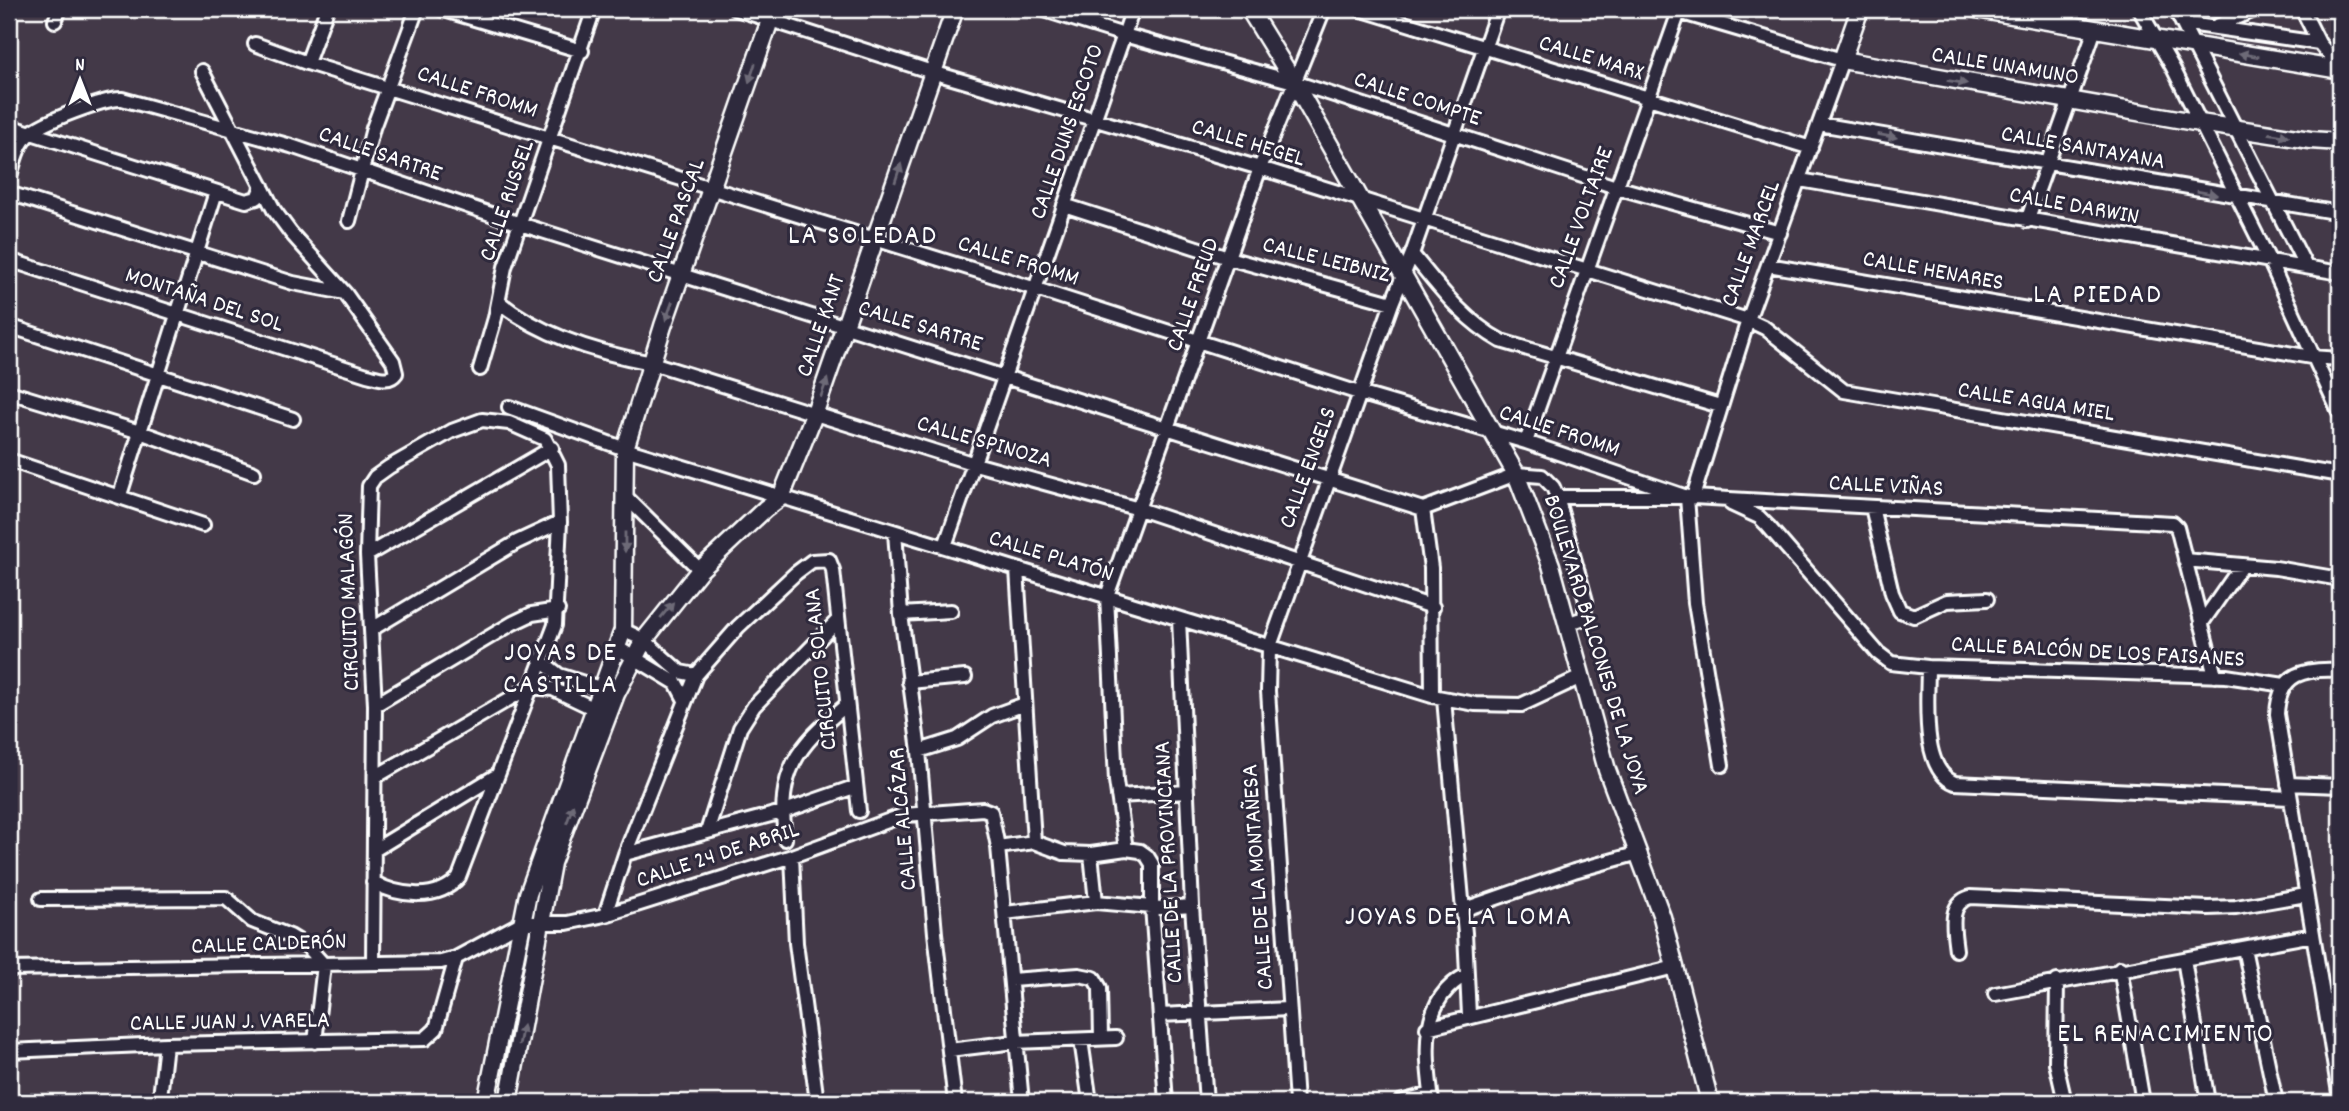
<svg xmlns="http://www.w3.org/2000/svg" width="2349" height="1111" font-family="Dekko,sans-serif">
<rect width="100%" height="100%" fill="#433948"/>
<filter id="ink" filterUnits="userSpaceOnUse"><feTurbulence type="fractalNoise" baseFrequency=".0143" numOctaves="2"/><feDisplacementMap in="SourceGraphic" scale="14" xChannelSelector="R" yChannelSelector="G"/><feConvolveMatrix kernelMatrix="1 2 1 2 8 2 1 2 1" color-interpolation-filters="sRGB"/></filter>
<g filter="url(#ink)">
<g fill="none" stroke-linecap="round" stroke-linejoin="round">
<defs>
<path id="street" d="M441 9 582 51
M736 9 932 72 1260 168 1748 320 1765 328 1844 391 2340 475
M1041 9 1124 35 1294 82 1616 187 1780 233
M1359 9 1811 148
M1669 9 1842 60 1748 320 1693 497
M2139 9 2173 68 2270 262 2340 414
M2175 9 2306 267
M2302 9 2319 43 2340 68
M55 21 60 9
M2182 23 2319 43
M2216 26 2257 9
M255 44 307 63 1036 289 1359 393 1526 442 1687 497 1695 603 1722 765
M307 63 327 9
M1819 124 2340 213
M9 126 246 201 257 198 262 186
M9 179C14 164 17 145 29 134 42 122 105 98 122 99L291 146 520 224 1423 509 1516 474 1542 476 1553 487 1557 497 1586 601 1584 618 1567 624
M1800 180 2340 273
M9 193 293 283 345 293
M1064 205 1228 258 1392 303 1412 254C1439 287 1463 320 1501 341L1720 406
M349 221 373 128 417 9
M2027 221 2095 29
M1412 254 1498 9
M9 260 367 375C377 377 389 383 396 373L393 361 345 293 291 233 274 210 202 71
M1768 265 2311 357 2340 359
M499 302C541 336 598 353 652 363L975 464 1139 509 1433 607
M9 326 293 419
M480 369 495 318 505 267 594 9
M9 392 140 432 254 473
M509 407 625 449 1432 696 1475 704 1521 705 1581 677
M1526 442 1680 9
M9 460 203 525
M120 495 216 192
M625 496 700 570
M1557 497H1693L2173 523 2177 527 2215 676
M1731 504 1759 517 1768 526 1878 653 1891 663 1928 667 2226 676 2284 685
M1872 507 1892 593 1900 611 1914 616 1947 601 1987 599
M1423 509 1431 568 1432 696
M895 532 901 614 919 751 935 933 955 1102
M945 546 1133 9
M367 555 552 448
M2185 560 2276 568 2340 579
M1017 569 1034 842
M901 614 951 611
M1179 619 1192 906 1206 1102
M2201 624 2242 565
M372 629 517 542 560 522
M623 630 644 640 680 672 696 675
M618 648 676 683 685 700
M540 660 559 675 609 691
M1928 667C1928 697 1920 770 1955 783L2290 798
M2340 670C2305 668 2279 672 2277 714L2340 1099
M909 682 965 677
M1444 699 1465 933 1469 1015
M375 705 513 623 532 614 558 610
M919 751 957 739 992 716 1025 704
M375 777 530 687 553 689 601 712
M2288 784 2340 786
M1118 796 1187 792
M707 832 740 728 754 706 836 622
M785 839C777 771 796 748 845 706
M998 847 1034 842 1064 853 1091 854 1126 849 1140 851 1147 856 1152 864V906L1166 1102
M376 849 494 777
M1126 849 1116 781 1107 596 1260 168 1324 9
M625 854 782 812 854 787
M1091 854 1096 902
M792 856 796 943 817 1102
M41 899 226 898 252 921 290 936 308 947 324 965 315 1042
M1462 910 1574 871 1639 853
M1005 913 1096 902 1163 908 1192 906
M605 915 625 854 696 675 738 627 796 573 812 561 829 560 833 570 859 811
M2244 948 2276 1102
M1956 950C1954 931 1947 904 1970 897L2208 908 2236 907 2306 895
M2184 959 2208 1102
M373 963 375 705 367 555 369 486 375 477 389 467 452 431 482 420 509 423 545 439 558 465 560 522 555 625 459 877C439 901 399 897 373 882
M2120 968 2143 1102
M9 969 441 962 456 958 521 923H567L605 915 792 856 904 815 983 809 991 812 998 847 1022 1102
M1011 980 1079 975 1094 978 1100 988 1101 1038
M2057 981 2056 1063 2065 1102
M1995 994 2313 935
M2325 1009 2340 1010
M1160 1015 1288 1009
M1427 1028 1675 967
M1081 1040 1090 1102
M949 1050 1015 1042 1116 1038
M9 1051 166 1044 425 1039 436 1029 456 958
M160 1097 166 1044
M1296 1102 1268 691 1269 649 1392 303
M1400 1102 1431 1094
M1432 1102C1427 1057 1417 1001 1466 975"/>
<path id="secondary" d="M1249 9 1294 82 1516 474 1551 565 1607 770 1662 917 1710 1102
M1860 9 1842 60 2200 123 2310 140 2340 142
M1976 9 2340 70
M486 1102 528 894 623 630 625 449 663 326 774 9
M508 1102 552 863 616 694 644 640 700 570 765 509 781 497 814 415 955 9"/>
</defs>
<use href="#street" stroke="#fff" stroke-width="18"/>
<use href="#secondary" stroke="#fff" stroke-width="21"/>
<use href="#street" stroke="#2f2a3d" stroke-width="12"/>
<use href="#secondary" stroke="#2f2a3d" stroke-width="16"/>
</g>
<defs><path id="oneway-solid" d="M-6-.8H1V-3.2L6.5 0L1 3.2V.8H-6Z" transform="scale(1.75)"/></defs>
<g fill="#6d6a77">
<use href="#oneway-solid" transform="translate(2249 55) rotate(-170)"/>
<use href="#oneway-solid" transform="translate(752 73) rotate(108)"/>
<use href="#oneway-solid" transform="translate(1957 82) rotate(9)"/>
<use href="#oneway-solid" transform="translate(2279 135) rotate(9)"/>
<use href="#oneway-solid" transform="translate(1887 136) rotate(10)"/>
<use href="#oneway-solid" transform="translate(898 173) rotate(-72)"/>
<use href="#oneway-solid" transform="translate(2207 193) rotate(10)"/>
<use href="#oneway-solid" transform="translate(669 311) rotate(110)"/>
<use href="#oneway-solid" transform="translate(824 388) rotate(-70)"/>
<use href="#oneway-solid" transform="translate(625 542) rotate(90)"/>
<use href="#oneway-solid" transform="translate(667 610) rotate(-51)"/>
<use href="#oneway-solid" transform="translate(570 814) rotate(-70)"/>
<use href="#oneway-solid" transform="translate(521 1035) rotate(-79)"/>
</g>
</g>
<g text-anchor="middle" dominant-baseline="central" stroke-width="6" stroke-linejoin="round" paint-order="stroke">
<g font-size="24" fill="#fff" stroke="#2f2a3d">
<text transform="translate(1591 59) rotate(17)">CALLE MARX</text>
<text transform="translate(2005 67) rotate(9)">CALLE UNAMUNO</text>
<text transform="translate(477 93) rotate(18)">CALLE FROMM</text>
<text transform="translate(1417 100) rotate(18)">CALLE COMPTE</text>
<text transform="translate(1068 132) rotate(-71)">CALLE DUNS ESCOTO</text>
<text transform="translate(1248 144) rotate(17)">CALLE HEGEL</text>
<text transform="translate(2083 149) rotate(10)">CALLE SANTAYANA</text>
<text transform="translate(380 155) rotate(19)">CALLE SARTRE</text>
<text transform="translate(508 201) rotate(-71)">CALLE RUSSEL</text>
<text transform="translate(2074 207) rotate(10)">CALLE DARWIN</text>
<text transform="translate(1582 218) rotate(-70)">CALLE VOLTAIRE</text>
<text transform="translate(677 221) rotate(-70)">CALLE PASCAL</text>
<text transform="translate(1752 244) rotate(-70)">CALLE MARCEL</text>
<text transform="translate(1326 261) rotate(14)">CALLE LEIBNIZ</text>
<text transform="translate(1018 262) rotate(17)">CALLE FROMM</text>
<text transform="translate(1933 272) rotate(10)">CALLE HENARES</text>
<text transform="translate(1194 295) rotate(-71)">CALLE FREUD</text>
<text transform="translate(204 301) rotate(18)">MONTAÑA DEL SOL</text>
<text transform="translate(822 326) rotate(-71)">CALLE KANT</text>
<text transform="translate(920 327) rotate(17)">CALLE SARTRE</text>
<text transform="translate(2036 403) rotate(9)">CALLE AGUA MIEL</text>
<text transform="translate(1559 432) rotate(18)">CALLE FROMM</text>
<text transform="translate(984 443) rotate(16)">CALLE SPINOZA</text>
<text transform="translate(1309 468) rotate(-70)">CALLE ENGELS</text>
<text transform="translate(1886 487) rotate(3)">CALLE VIÑAS</text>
<text transform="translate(1051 557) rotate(17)">CALLE PLATÓN</text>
<text transform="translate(350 602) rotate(-92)">CIRCUITO MALAGÓN</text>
<text transform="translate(1595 645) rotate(73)">BOULEVARD BALCONES DE LA JOYA</text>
<text transform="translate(2098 653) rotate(3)">CALLE BALCÓN DE LOS FAISANES</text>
<text transform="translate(822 669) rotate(-96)">CIRCUITO SOLANA</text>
<text transform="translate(904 819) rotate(-95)">CALLE ALCÁZAR</text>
<text transform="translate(718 856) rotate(-18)">CALLE 24 DE ABRIL</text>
<text transform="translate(1170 862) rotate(-93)">CALLE DE LA PROVINCIANA</text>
<text transform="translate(1259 877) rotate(-94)">CALLE DE LA MONTAÑESA</text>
<text transform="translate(269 945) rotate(-2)">CALLE CALDERÓN</text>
<text transform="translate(230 1023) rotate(-1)">CALLE JUAN J. VARELA</text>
</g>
<g font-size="28" letter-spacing="2" fill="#fff" stroke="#2f2a3d">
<text x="863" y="238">LA SOLEDAD</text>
<text x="2098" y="297">LA PIEDAD</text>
<text x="561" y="655">JOYAS DE<tspan x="561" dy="32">CASTILLA</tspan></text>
<text x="1459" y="919">JOYAS DE LA LOMA</text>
<text x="2166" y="1036">EL RENACIMIENTO</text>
</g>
</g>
<rect width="2349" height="1111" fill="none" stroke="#2f2a3d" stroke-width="35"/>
<rect x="18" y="18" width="2314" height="1076" fill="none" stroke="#fff" stroke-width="2.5" filter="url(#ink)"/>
<g transform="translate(80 80)" stroke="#2f2a3d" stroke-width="5" paint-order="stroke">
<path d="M0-5L12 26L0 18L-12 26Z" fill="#ffffff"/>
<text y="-10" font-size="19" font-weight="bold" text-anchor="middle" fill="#ffffff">N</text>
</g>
</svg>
